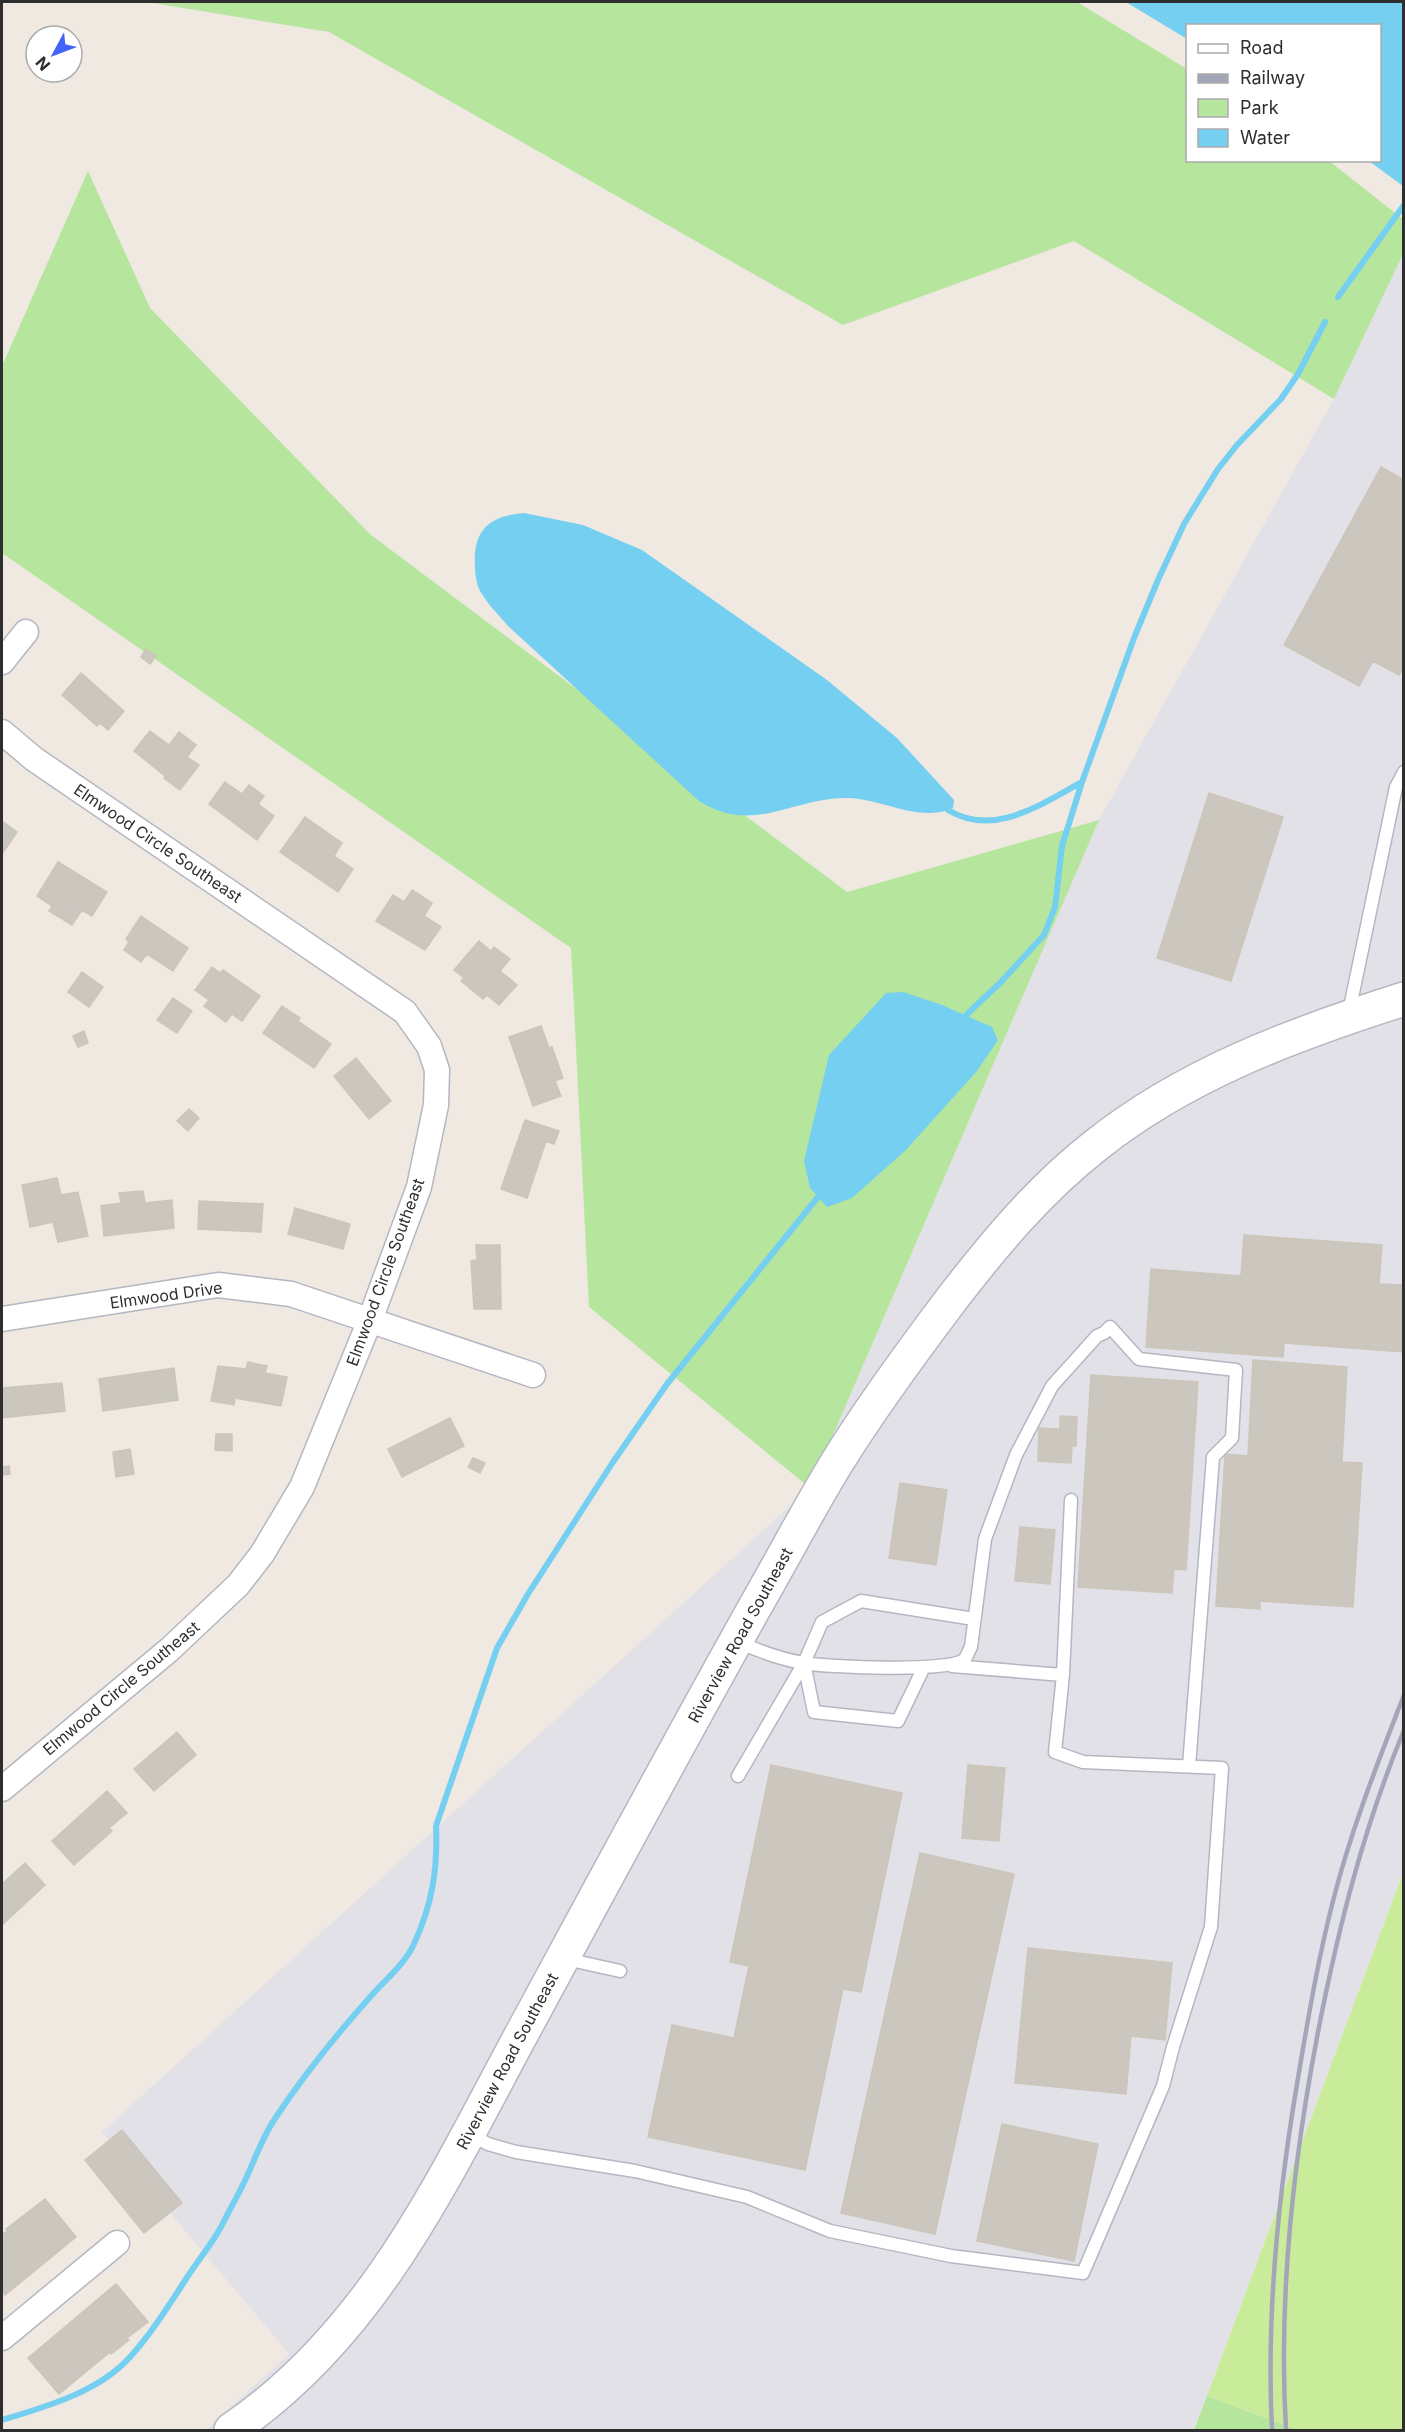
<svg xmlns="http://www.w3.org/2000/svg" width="1405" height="2432" font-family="Inter,sans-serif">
<rect width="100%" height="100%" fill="#efe9e1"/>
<path fill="#e3e1e8" d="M1403 254V1873L1194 2430H206L289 2354 102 2132 810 1488 1099 820 1334 399Z"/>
<path fill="#b6e59e" d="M147 2H1077L1187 69 1188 160 1329 161 1403 219V254L1334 399 1074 241 843 325 329 32Z
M88 171 150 308 371 535 847 892 1099 820 810 1488 589 1307 571 948 2 553V366Z
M1207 2396 1298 2430H1194Z"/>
<path fill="#c9ec9a" d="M1403 1873V2430H1298L1207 2396Z"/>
<path fill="#75cff0" d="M1126 2H1403V186L1369 161 1380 160V26H1188L1187 39Z
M524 513 583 525 642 550 827 680 897 738 954 800 953 808C920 823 885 800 850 798 794 796 754 836 699 801L508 626C500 616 490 607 484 597 477 588 475 577 475 566 473 530 489 516 524 513Z
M903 992 942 1005 992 1027 998 1040 977 1071 905 1151 852 1198 827 1207 810 1188 804 1161 829 1055 886 993Z"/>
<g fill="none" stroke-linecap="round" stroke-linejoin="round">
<path stroke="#75cff0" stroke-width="6" d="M1338 297 1404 205
M948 810C994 838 1041 804 1082 782
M966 1015 1001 982 1044 935 1055 907 1062 846 1082 782 1134 638 1158 580 1184 524 1218 469 1237 445 1281 399 1298 374 1325 322
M2 2420C45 2407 99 2392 130 2357 151 2334 169 2305 186 2279 197 2262 211 2245 221 2227 230 2209 240 2192 248 2174 257 2154 263 2136 276 2117 304 2075 337 2034 371 1996 386 1979 404 1965 414 1944 432 1905 438 1869 436 1826L497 1648 528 1594 613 1462 667 1384 818 1197"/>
</g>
<path fill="#cbc7bf" stroke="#cbc5ba" stroke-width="1.5" d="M1381 467 1404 480V666L1399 675 1373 661 1359 686 1284 645Z
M146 649 156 656 150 664 141 657Z
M81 673 124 711 108 730 100 723 97 726 62 695Z
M150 731 169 745 179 732 196 745 187 757 199 765 180 790 164 778 165 776 134 751Z
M225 782 242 794 249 785 264 796 258 804 274 816 257 840 209 804Z
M1209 793 1283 817 1231 981 1157 958Z
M305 817 342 843 334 856 353 869 338 892 280 852Z
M2 821 17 832 2 854Z
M58 862 107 892 92 916 82 910 72 925 49 911 52 906 37 896Z
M412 890 432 903 424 916 441 927 425 950 376 921 393 895 404 902Z
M141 916 188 948 173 971 147 954 141 962 124 950 129 942 126 939Z
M479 941 491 951 494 947 510 959 500 971 517 985 499 1005 487 995 483 999 461 981 464 978 454 970Z
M212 967 220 973 223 970 260 996 242 1021 232 1014 226 1022 204 1006 209 1000 195 990Z
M82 972 103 987 89 1007 68 992Z
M173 998 192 1011 177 1033 157 1020Z
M282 1006 300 1018 298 1021 331 1044 314 1068 263 1033Z
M541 1026 549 1048 552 1047 563 1078 555 1081 561 1096 533 1106 509 1037Z
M84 1031 88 1043 78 1047 73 1036Z
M356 1058 391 1101 369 1119 334 1076Z
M189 1109 199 1118 188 1131 177 1121Z
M525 1120 559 1131 554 1144 546 1141 527 1198 501 1189Z
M57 1178 61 1195 78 1192 88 1236 58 1242 53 1222 30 1227 22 1185Z
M143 1191 145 1203 172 1200 174 1228 104 1236 101 1206 121 1203 119 1193Z
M199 1201 263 1204 261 1232 198 1229Z
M295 1208 350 1224 343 1249 288 1234Z
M1244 1235 1382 1245 1379 1284 1404 1285V1352L1284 1343 1283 1357 1146 1347 1151 1269 1241 1276Z
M476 1245H500L501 1309H474L471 1261 477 1260Z
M1253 1360 1347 1367 1342 1462 1362 1463 1353 1607 1260 1601V1609L1216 1606 1225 1454 1248 1456Z
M248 1362 267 1366 265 1373 287 1377 281 1406 235 1398 234 1405 211 1401 218 1366 246 1369Z
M174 1368 178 1400 103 1411 99 1379Z
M1091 1375 1198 1382 1186 1570 1174 1569 1172 1593 1078 1587Z
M62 1383 65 1411 2 1418V1388Z
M1060 1416 1077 1417 1076 1446H1072L1071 1463 1038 1461 1039 1428 1060 1429Z
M450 1418 464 1446 402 1477 388 1449Z
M216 1434H232V1451L215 1450Z
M130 1449 134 1474 116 1477 113 1452Z
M473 1458 485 1463 480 1473 468 1467Z
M9 1466 10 1474 2 1475V1467Z
M900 1483 947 1490 936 1565 889 1558Z
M1020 1527 1055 1530 1050 1584 1015 1581Z
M177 1732 196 1755 154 1791 134 1769Z
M771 1765 902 1793 861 1992 843 1989 805 2170 648 2137 672 2025 734 2038 749 1966 730 1962Z
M968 1765 1005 1768 999 1841 962 1838Z
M107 1791 127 1813 109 1828 112 1831 74 1865 52 1841Z
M920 1853 1014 1874 935 2234 841 2213Z
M25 1863 45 1885 3 1924 2 1884Z
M1028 1948 1172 1963 1165 2040 1131 2036 1126 2094 1015 2083Z
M1002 2124 1098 2144 1074 2261 977 2241Z
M122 2130 182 2203 144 2233 85 2160Z
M45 2199 76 2237 5 2295 2 2291V2235L8 2230 6 2229Z
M116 2284 148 2322 127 2338 129 2340 111 2354 110 2352 59 2394 28 2358Z"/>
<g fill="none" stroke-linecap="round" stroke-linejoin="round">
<defs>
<path id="lane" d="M1349 1012 1396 787 1404 772
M737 1641C758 1651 780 1659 803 1663 827 1667 951 1673 965 1659 967 1656 969 1650 971 1647L985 1539 1016 1455 1052 1386 1097 1336 1104 1333 1110 1327 1139 1359 1236 1370 1232 1438 1213 1457 1189 1766
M804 1663 814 1712 898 1721 924 1667
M952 1666 1063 1675 1071 1500
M738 1776 804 1663 822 1622 861 1601 974 1619
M566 1959 620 1971
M470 2134 488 2144 516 2152 635 2171 747 2197 830 2231 951 2256 1083 2273 1163 2086 1173 2047 1211 1927 1222 1768 1083 1762 1055 1752 1063 1675"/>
<path id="street" d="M2 662 26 632
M2 732 34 759 405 1012 429 1046 437 1070 436 1105 419 1187 370 1320 302 1487 262 1554 238 1585 169 1650 2 1789
M2 1319 218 1285 291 1294 533 1375
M2 2338 117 2243"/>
<path id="secondary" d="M231 2430C368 2337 437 2192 513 2050 593 1902 673 1753 756 1605 783 1558 808 1510 836 1464 871 1407 911 1353 951 1300 994 1244 1039 1190 1095 1146 1185 1074 1294 1034 1404 999"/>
</defs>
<use href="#lane" stroke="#b4b7c1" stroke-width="15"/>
<use href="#street" stroke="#b4b7c1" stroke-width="27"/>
<use href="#secondary" stroke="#b4b7c1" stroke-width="36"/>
<use href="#lane" stroke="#fff" stroke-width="12"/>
<use href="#street" stroke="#fff" stroke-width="24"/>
<use href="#secondary" stroke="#fff" stroke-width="33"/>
<path stroke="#a3a6b8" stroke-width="4.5" d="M1272 2430C1266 2312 1278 2195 1298 2078 1308 2019 1318 1959 1333 1901 1351 1830 1378 1762 1404 1695
M1286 2430C1278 2295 1293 2160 1319 2027 1339 1925 1364 1827 1404 1730"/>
</g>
<g text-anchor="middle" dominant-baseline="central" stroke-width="6" stroke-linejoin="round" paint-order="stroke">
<g font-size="16" fill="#2e2e2e" stroke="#fff">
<text transform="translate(158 843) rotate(34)">Elmwood Circle Southeast</text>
<text transform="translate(385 1272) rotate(-70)">Elmwood Circle Southeast</text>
<text transform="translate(166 1295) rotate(-8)">Elmwood Drive</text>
<text transform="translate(740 1635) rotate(-61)">Riverview Road Southeast</text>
<text transform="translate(121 1688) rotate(-40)">Elmwood Circle Southeast</text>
<text transform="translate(507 2061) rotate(-62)">Riverview Road Southeast</text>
</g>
</g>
<rect width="1405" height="2432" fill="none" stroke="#2e2e2e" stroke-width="6"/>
<rect x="1186" y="24" width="195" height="138" fill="#ffffff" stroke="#ababab" stroke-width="1.5"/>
<rect x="1198" y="44" width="30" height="9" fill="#ffffff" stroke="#ababab" stroke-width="1.5"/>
<text x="1240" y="54" font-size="18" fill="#2e2e2e">Road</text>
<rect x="1198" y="74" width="30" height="9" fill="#a3a6b8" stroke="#ababab" stroke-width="1.5"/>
<text x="1240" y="84" font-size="18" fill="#2e2e2e">Railway</text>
<rect x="1198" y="99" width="30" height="18" fill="#b6e59e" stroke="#ababab" stroke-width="1.5"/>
<text x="1240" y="114" font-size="18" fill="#2e2e2e">Park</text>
<rect x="1198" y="129" width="30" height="18" fill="#75cff0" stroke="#ababab" stroke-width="1.5"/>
<text x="1240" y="144" font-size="18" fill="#2e2e2e">Water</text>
<g transform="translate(54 54) rotate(229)"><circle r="28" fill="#ffffff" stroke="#ababab" stroke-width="1.5"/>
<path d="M0-4.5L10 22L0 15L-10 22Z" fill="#4264fb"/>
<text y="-9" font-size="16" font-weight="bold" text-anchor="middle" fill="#2e2e2e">N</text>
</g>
</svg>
